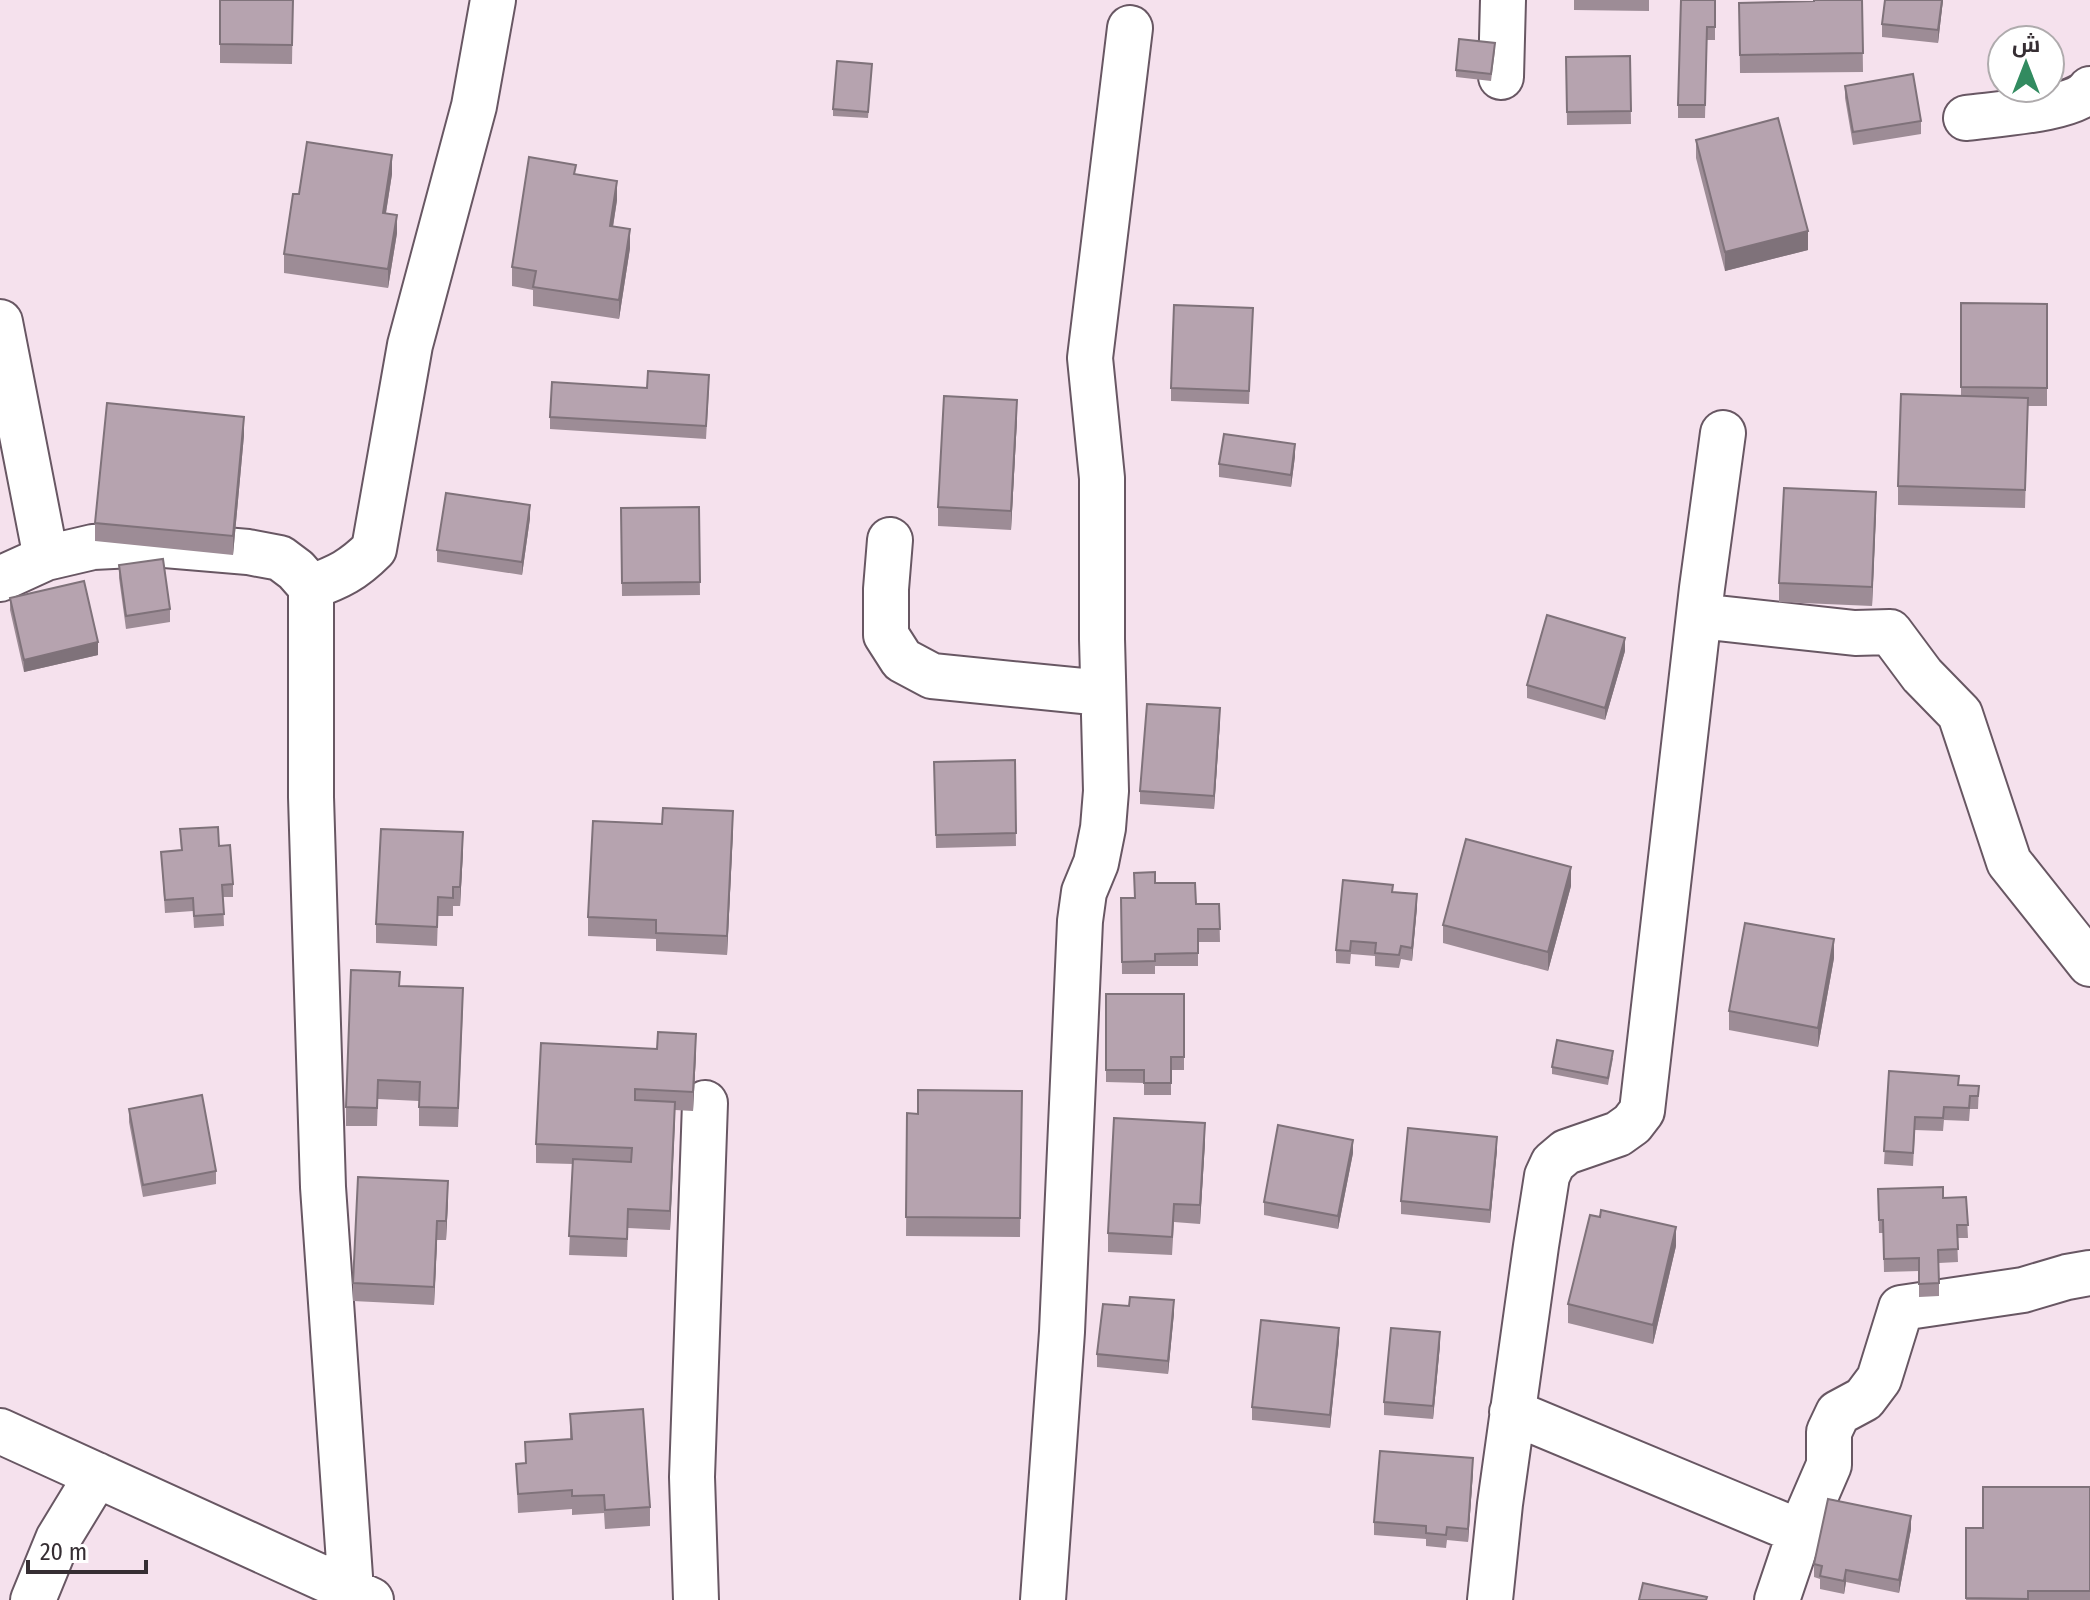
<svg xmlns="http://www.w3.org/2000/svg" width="2090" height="1600" font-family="'Fira Sans Condensed',Cairo,sans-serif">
<rect width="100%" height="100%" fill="#f5e1ed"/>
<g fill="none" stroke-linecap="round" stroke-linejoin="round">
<defs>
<path id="street" d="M1501 77 1503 0
M1966 118C1993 114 2075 110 2090 89
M0 322 46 558
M890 540 886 589V635L902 660 932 676 1103 693
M0 579 46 558 93 547 153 544 248 552 280 558 296 570 311 587V797L323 1187 351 1591
M311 587C339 577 353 570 374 549L410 345 474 106 493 0
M1699 616 1855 633 1890 632 1922 675 1960 714 2009 862 2090 964
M1512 1412 1800 1532
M0 1431 371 1600
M33 1600 58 1539 97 1475
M696 1600 692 1477 705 1103
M1043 1600 1062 1332 1080 921 1084 892 1096 863 1103 828 1106 791 1102 639V478L1090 358 1130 28
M1490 1600 1500 1504 1536 1246 1547 1176 1553 1163 1566 1152 1618 1134 1632 1124 1642 1111 1702 588 1723 433
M1777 1600 1800 1532 1829 1465V1432L1838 1413 1864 1399 1879 1379 1901 1308 2023 1290 2067 1277 2090 1273"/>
</defs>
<use href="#street" stroke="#685763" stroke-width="48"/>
<use href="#street" stroke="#fff" stroke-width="44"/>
</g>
<path fill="#9d8c96" d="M220 0H293L292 64 220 63Z
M1574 0H1649V11L1574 10Z
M1715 0V40H1707L1705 118H1678V105Z
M1862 0 1863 72 1740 73 1739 3Z
M1943 0 1938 43 1882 37V24Z
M1495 50 1491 81 1456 77V70Z
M1630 56 1631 124 1567 125 1566 57Z
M872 64 868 118 833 116V109Z
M1845 86 1921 121V134L1853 145 1845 98Z
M1696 140 1808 250 1725 271 1696 158Z
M392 174 386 213 397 233 388 288 284 273V254L299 194Z
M576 175 617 200 613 227 630 248 619 319 533 306V290L512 286V267Z
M1961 303 2047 304V406H2028L2025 508 1898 505V486L1961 396Z
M1253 308 1249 404 1171 401V388Z
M709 388 706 439 550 429V417Z
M1017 419 1011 530 938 526V507Z
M244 435 233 555 95 541V523Z
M1295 456 1291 487 1219 477V464Z
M699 507 700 595 622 596 621 508Z
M1876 511 1872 606 1779 602V583Z
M530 518 522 575 437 562V550Z
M119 565 170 609V622L126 629 119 578Z
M10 598 98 655 24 672 10 610Z
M1625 651 1605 720 1527 698V685Z
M1220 721 1214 809 1140 804V791Z
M1015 760 1016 846 936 848 934 762Z
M180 829 219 846 233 884V897H223L224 926 194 928 193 911 165 913 161 852 181 850Z
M733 830 727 955 656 951V939L588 936V917Z
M463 851 460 906H453V916H438L437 946 376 943V924Z
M1155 883 1196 904H1219L1220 942H1198V966H1155V974H1122L1121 898H1135Z
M1571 886 1548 971 1443 943V925Z
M1393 892 1417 907 1412 961 1401 959 1399 968 1375 966V956L1351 954 1350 964 1336 963V950Z
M1834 958 1818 1047 1729 1030V1011Z
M400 987 463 1007 458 1127 419 1126V1101L378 1099 377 1126H346V1107Z
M1106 994H1184V1070H1171V1095H1144V1083L1106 1082Z
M696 1053 693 1111 675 1110 670 1230 628 1228 627 1257 569 1255 573 1164 536 1163V1144Z
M1613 1058 1608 1085 1552 1074V1067Z
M1889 1071 1959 1085 1979 1086 1978 1109H1970L1969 1121 1944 1120 1943 1131 1915 1130 1913 1166 1884 1164Z
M1022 1091 1020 1237 906 1236 907 1113 918 1114Z
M129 1109 216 1171V1184L143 1197 129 1122Z
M1205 1142 1200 1224 1174 1222 1172 1255 1108 1252V1233Z
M1497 1150 1490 1223 1401 1214V1201Z
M1353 1153 1338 1229 1264 1215V1202Z
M1878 1189 1943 1198 1966 1197 1968 1238H1957L1958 1262 1939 1263V1296L1919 1297V1271L1884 1272 1883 1233H1879Z
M448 1200 446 1240H437L434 1305 353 1301V1283Z
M1676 1246 1653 1344 1568 1323V1304Z
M1174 1313 1168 1374 1097 1367V1354Z
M1339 1341 1330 1428 1252 1420V1407Z
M1440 1345 1433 1419 1384 1415V1402Z
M570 1414 650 1507V1526L605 1529 604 1513 572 1515V1509L518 1513 516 1464 525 1463V1442L570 1439Z
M1473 1471 1468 1542 1447 1540 1446 1548 1426 1546V1539L1374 1535V1522Z
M2090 1487V1600H1966V1528H1983Z
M1911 1529 1899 1593 1846 1582 1844 1594 1820 1589V1579L1814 1577V1564Z"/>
<path fill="#7f727a" d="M1942 0H1943L1938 43V30Z
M392 155V174L383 231V213Z
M617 181V200L610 245V226Z
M397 215V233L388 288V269Z
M630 229V248L619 319V300Z
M1808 231V250L1725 271V252Z
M1017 400V419L1011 530V511Z
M244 417V435L233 555V536Z
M1295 444V456L1291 487V475Z
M1876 492V511L1872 606V587Z
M530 505V518L522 575V562Z
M1625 638V651L1605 720V708Z
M98 642V655L24 672V660Z
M1220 708V721L1214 809V796Z
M733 811V830L727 955V936Z
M463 832V851L460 906V887Z
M1571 867V886L1548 971V952Z
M1417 894V907L1412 961V948Z
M1834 939V958L1818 1047V1028Z
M696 1034V1053L693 1111V1092Z
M675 1102V1120L670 1230V1211Z
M1205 1123V1142L1200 1224V1205Z
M1497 1137V1150L1490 1223V1210Z
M1353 1140V1153L1338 1229V1216Z
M448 1181V1200L446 1240V1221Z
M437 1221V1240L434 1305V1287Z
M1676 1227V1246L1653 1344V1325Z
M1174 1300V1313L1168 1374V1361Z
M1339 1328V1341L1330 1428V1415Z
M1440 1332V1345L1433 1419V1406Z
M1473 1458V1471L1468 1542V1529Z
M1911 1516V1529L1899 1593V1580Z
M1846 1570V1582L1844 1594V1581Z"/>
<path fill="#b6a3af" stroke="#7f727a" stroke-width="2" d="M220 0H293L292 45 220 44Z
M1681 0H1715V27H1707L1705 105H1678Z
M1814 0H1862L1863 53 1740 55 1739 3 1814 1Z
M1885 0H1942L1938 30 1882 24Z
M1459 39 1495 43 1491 74 1456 70Z
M1630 56 1631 111 1567 112 1566 57Z
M837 61 872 64 868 112 833 109Z
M1913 74 1921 121 1853 132 1845 86Z
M1778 118 1808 231 1725 252 1696 140Z
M307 142 392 155 383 213 397 215 388 269 284 254 293 194H299Z
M529 157 576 165 574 174 617 181 610 226 630 229 619 300 533 287 536 271 512 267Z
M1961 303 2047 304V388L1961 387Z
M1174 305 1253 308 1249 391 1171 388Z
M648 371 709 375 706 426 550 417 552 382 647 388Z
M1901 394 2028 398 2025 490 1898 486Z
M944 396 1017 400 1011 511 938 507Z
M107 403 244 417 233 536 95 523Z
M1224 434 1295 444 1291 475 1219 464Z
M1784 488 1876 492 1872 587 1779 583Z
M446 493 530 505 522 562 437 550Z
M699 507 700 582 622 583 621 508Z
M163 559 170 609 126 616 119 565Z
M84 581 98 642 24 660 10 598Z
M1547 615 1625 638 1605 708 1527 685Z
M1147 704 1220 708 1214 796 1140 791Z
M1015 760 1016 833 936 835 934 762Z
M663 808 733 811 727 936 656 933V920L588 917 593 821 662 824Z
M218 827 219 846 230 845 233 884 222 885 224 914 194 916 193 898 165 900 161 852 182 850 180 829Z
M381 829 463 832 460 887H453V898L438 897 437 927 376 924Z
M1466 839 1571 867 1548 952 1443 925Z
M1155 872V883H1195L1196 904H1219L1220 929H1198V953L1155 954V961L1122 962 1121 898H1135L1134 873Z
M1343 880 1393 885 1392 892 1417 894 1412 948 1401 946 1399 955 1375 953 1376 943 1351 941 1350 951 1336 950Z
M1745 923 1834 939 1818 1028 1729 1011Z
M351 970 400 972 399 986 463 988 458 1108 419 1107 420 1082 378 1080 377 1108 346 1107Z
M1106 994H1184V1057H1171V1083H1144V1070H1106Z
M658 1032 696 1034 693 1092 635 1089V1100L675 1102 670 1211 628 1209 627 1239 569 1236 573 1159 631 1162 632 1148 536 1144 541 1043 657 1049Z
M1557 1040 1613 1051 1608 1078 1552 1067Z
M1889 1071 1959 1076 1958 1085 1979 1086 1978 1096H1970L1969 1108 1944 1107 1943 1118 1915 1117 1913 1153 1884 1151Z
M918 1090 1022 1091 1020 1218 906 1217 907 1113 918 1114Z
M202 1095 216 1171 143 1185 129 1109Z
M1114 1118 1205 1123 1200 1205 1174 1204 1172 1237 1108 1233Z
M1278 1125 1353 1140 1338 1216 1264 1202Z
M1408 1128 1497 1137 1490 1210 1401 1201Z
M358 1177 448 1181 446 1221H437L434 1287 353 1283Z
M1943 1187V1198L1966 1197 1968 1225H1957L1958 1249 1938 1250 1939 1283 1919 1284V1258L1884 1259 1883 1220H1879L1878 1189Z
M1601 1210 1676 1227 1653 1325 1568 1304 1590 1215 1600 1217Z
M1130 1297 1174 1300 1168 1361 1097 1354 1103 1304 1129 1306Z
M1261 1320 1339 1328 1330 1415 1252 1407Z
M1391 1328 1440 1332 1433 1406 1384 1402Z
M643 1409 650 1507 605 1510 604 1495 572 1496V1490L518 1494 516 1464 526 1463 525 1442 572 1439 570 1414Z
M1380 1451 1473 1458 1468 1529 1447 1527 1446 1535 1426 1533V1526L1374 1522Z
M1983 1487H2090V1591H2028V1599L1966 1598V1528H1983Z
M1828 1499 1911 1516 1899 1580 1846 1570 1844 1581 1820 1576 1822 1566 1814 1564Z
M1643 1583 1707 1597 1706 1600H1639Z"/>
<g transform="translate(2026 64)"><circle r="38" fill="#ffffff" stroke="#afabad" stroke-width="2"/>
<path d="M0-6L14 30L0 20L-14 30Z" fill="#328b60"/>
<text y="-12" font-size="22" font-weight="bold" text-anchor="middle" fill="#362e33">ش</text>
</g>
<path d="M28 1560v12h118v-12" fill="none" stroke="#362e33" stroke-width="4"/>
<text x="40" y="1560" font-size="24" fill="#362e33" stroke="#ffffff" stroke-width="6" paint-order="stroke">20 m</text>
</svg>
